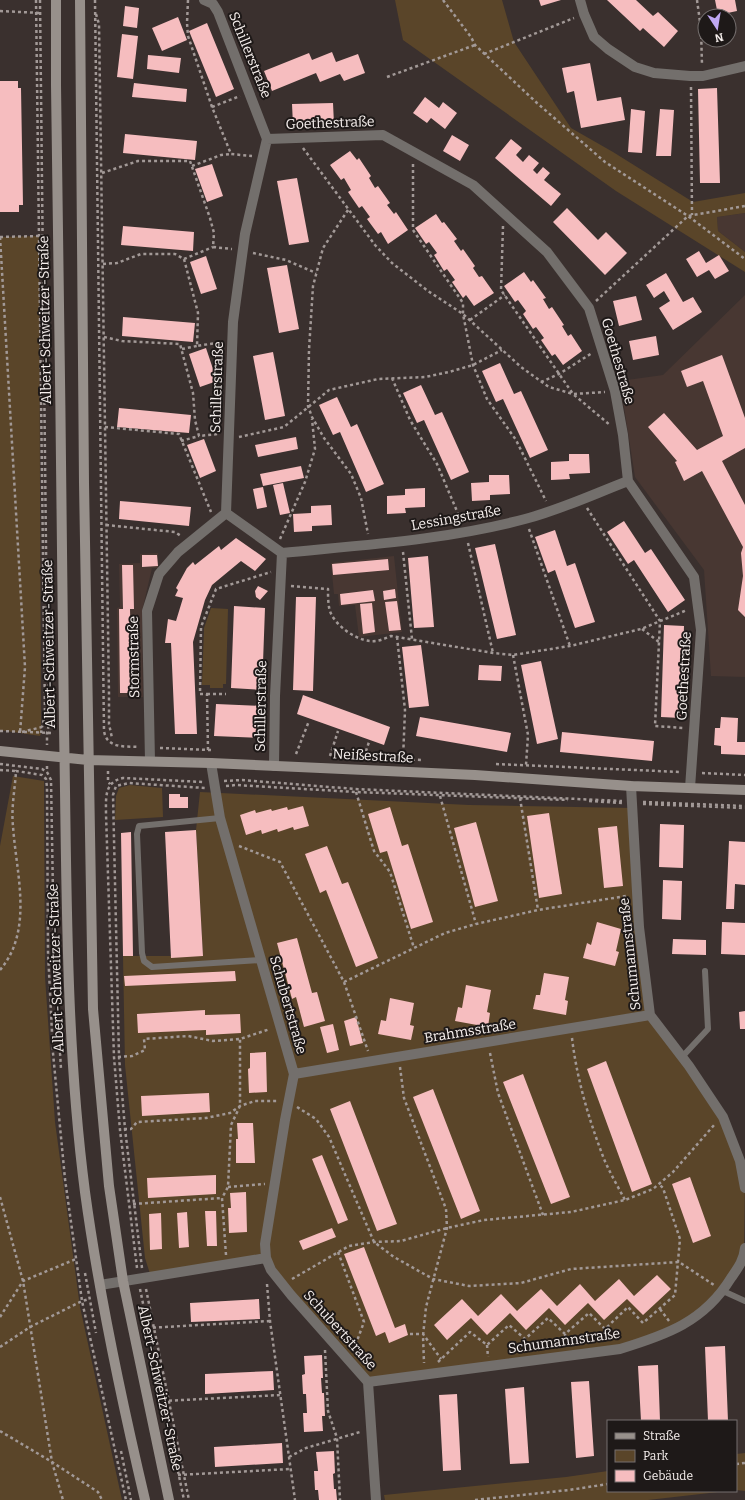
<svg xmlns="http://www.w3.org/2000/svg" width="745" height="1500" font-family="Bitter,serif">
<rect width="100%" height="100%" fill="#3a302e"/>
<path fill="#483732" d="M745 213V252L718 231 717 217Z
M745 295V677L711 676 704 570 635 477 620 381 663 375Z
M158 553V568H152L142 611 143 697H118L117 608 120 607 119 564 140 563V554Z
M394 556 402 632 359 637 355 605 339 606 338 594H334L331 563Z"/>
<path fill="#5a4529" d="M395 0H502L514 42 571 128 613 152 693 202 745 193V213L717 217 718 231 745 252V272L616 191 403 40Z
M39 236 41 733 40 736 0 730V237Z
M211 608 228 609 226 684H223V688H210V685H202L204 628Z
M13 776 44 781 45 977 55 1122 80 1307 122 1500H0V846Z
M130 785 162 788 163 817 115 820 116 796 119 788Z
M200 792 469 805 632 808 650 1015 723 1117 745 1181 744 1256 696 1318 620 1349 368 1382 266 1258 151 1277 145 1258 125 1065 123 956H203L196 830Z
M745 1453V1491L736 1490V1454Z
M608 1471V1491H727L648 1500H385L384 1495 566 1477Z"/>
<path fill="#f6bdbf" d="M539 0H561L541 6Z
M607 0H636L653 16 658 12 678 31 664 47 643 28 640 31Z
M715 0H735L737 11 718 15Z
M125 6 139 8 137 28 123 26Z
M178 17 187 40 162 51 152 28Z
M207 23 234 89 216 97 189 31Z
M122 34 138 36 133 79 117 77Z
M332 52 336 62 358 54 365 73 344 81 340 74 320 82 316 73 272 91 264 71 309 53 312 60Z
M148 55 181 58 179 73 147 69Z
M590 63 597 101 621 97 625 120 581 128 574 91 567 93 562 68Z
M0 81H18V88H21L23 205H19V212H0Z
M134 83 187 89 186 102 132 97Z
M717 88 720 183H700L698 89Z
M425 97 439 108 443 102 457 113 445 129 431 118 427 123 413 113Z
M333 103 334 124 293 125 292 104Z
M631 109 645 111 642 153 628 152Z
M660 109 674 110 671 156H656Z
M125 134 197 141 195 160 123 153Z
M452 135 469 145 460 161 443 151Z
M511 139 522 148 516 155 523 162 529 155 539 163 533 170 537 174 543 167 550 173 544 180 561 194 551 206 495 158Z
M350 151 357 160 359 158 371 176 369 178 375 188 378 186 390 203 387 205 394 214 396 212 408 230 388 244 381 232 378 234 367 219 370 217 362 206 359 208 348 192 351 190 344 178 341 180 330 165Z
M212 164 223 196 207 202 195 169Z
M297 178 309 242 289 245 277 181Z
M567 208 598 240 606 232 627 253 605 275 553 222Z
M436 214 442 223 444 222 457 239 454 241 461 251 463 249 475 266 473 268 479 277 482 276 494 293 474 306 466 295 463 298 452 282 455 280 447 269 444 271 434 255 437 253 429 242 426 244 415 228Z
M123 226 194 232 193 251 121 245Z
M699 251 706 263 719 255 729 271 715 279 709 270 697 277 686 259Z
M206 256 217 289 201 294 190 262Z
M287 265 299 329 279 333 267 268Z
M524 272 531 282 533 280 546 298 543 299 549 309 552 307 564 325 562 326 568 336 571 334 582 351 563 365 555 354 552 356 541 340 544 338 536 327 533 329 523 314 526 311 518 300 515 302 504 286Z
M666 273 683 302 693 297 702 312 673 330 659 308 670 301 664 291 654 298 646 285Z
M636 296 642 320 619 326 613 301Z
M123 317 195 323 193 342 122 336Z
M656 336 659 355 633 360 629 341Z
M206 348 217 381 200 387 189 354Z
M273 352 285 416 265 420 253 356Z
M722 355 745 418V448L722 461 745 505V617L738 610 743 576 741 553 743 547 702 471 684 481 675 462 677 461 648 427 664 413 697 450 723 436 703 381 687 387 681 371Z
M500 363 514 394 521 391 548 450 530 458 503 399 496 402 482 371Z
M421 385 435 415 442 412 469 472 451 480 424 420 417 423 403 393Z
M337 397 351 427 357 424 384 484 366 492 340 432 333 435 319 405Z
M119 408 191 415 189 433 117 427Z
M296 437 298 449 258 457 255 445Z
M204 439 216 471 200 478 187 445Z
M569 454H589L590 473 569 474 570 479 551 480V462L569 461Z
M301 466 304 478 263 486 260 474Z
M489 475H509L510 494 490 495V500L472 501 471 483 489 482Z
M283 483 290 513 280 515 273 485Z
M263 487 267 507 257 509 253 489Z
M425 488V507L405 508 406 513 387 514V496L405 495V489Z
M120 501 191 507 189 526 119 519Z
M331 505 332 525 312 526V531L294 532 293 514 311 513V506Z
M624 521 645 553 651 549 685 600 668 612 634 560 628 564 607 532Z
M555 530 567 566 575 563 595 622 575 628 555 570 548 573 535 537Z
M236 538 266 559 255 571 241 561 212 585 205 600 193 642 197 734H175L171 643H165L168 619 176 621 183 598 175 596 178 590 176 588 187 568 193 562 195 565 219 546 221 550Z
M495 544 516 635 497 639 475 548Z
M142 555H157L158 566 142 567Z
M428 556 434 627 414 628 408 558Z
M388 559 389 570 333 575 332 564Z
M122 565H133L134 609H130L132 693H120L119 609H123Z
M258 586 268 591 260 600 256 597 255 591Z
M395 589 396 598 384 600 383 591Z
M373 590 375 601 341 605 340 594Z
M296 597H316L313 691 293 690Z
M397 601 401 630 389 631 385 602Z
M372 603 375 632 363 634 360 604Z
M234 606 265 608 262 690 231 688Z
M664 625 684 626 681 718 661 717Z
M421 645 429 706 409 708 402 647Z
M541 661 558 739 537 744 521 665Z
M479 665 502 666 501 681 478 680Z
M303 695 390 727 384 745 297 714Z
M216 704 265 706 264 738 214 736Z
M420 717 511 733 507 752 416 736Z
M721 717 738 718 737 742H745V755L721 754V746L714 745 715 728H720Z
M562 732 654 741 652 761 560 752Z
M169 794H180V797H188V808H169Z
M303 806 309 826 294 830 293 827 278 832 277 829 262 834 261 830 246 835 240 815 255 810 256 813 271 809 272 811 287 807 288 810Z
M390 807 402 846 408 844 433 922 411 929 387 851 380 853 368 814Z
M549 813 562 894 539 898 527 816Z
M476 822 498 901 475 907 454 828Z
M660 824 684 825 683 868 659 867Z
M617 826 623 886 604 888 598 828Z
M196 830 203 956 171 958 165 832Z
M131 832 133 956H123L121 833Z
M729 841 745 842V885L735 884 734 909H726Z
M327 846 342 884 348 882 378 958 356 967 326 890 320 893 305 854Z
M663 880 682 881 681 920 662 919Z
M597 922 621 929 616 951 619 952 615 966 583 958 587 943 591 945Z
M722 922 745 923V955L721 954Z
M297 938 312 993 317 992 325 1021 304 1027 296 997 292 999 277 943Z
M673 939 706 940V955L672 954Z
M235 971 236 981 125 986 124 976Z
M544 973 569 977 565 1000 568 1001 566 1015 533 1009 536 995H540Z
M466 985 491 990 487 1012 490 1013 488 1027 455 1021 458 1007 462 1008Z
M390 998 414 1003 410 1025 414 1026 411 1040 378 1034 381 1020 386 1021Z
M205 1010V1015L240 1014 241 1033 206 1035V1030L138 1033 137 1014Z
M745 1011V1029H740L739 1012Z
M356 1017 363 1043 350 1046 344 1021Z
M333 1024 339 1050 327 1053 320 1027Z
M266 1052 267 1092 249 1093 248 1069 250 1068V1053Z
M606 1061 652 1184 632 1192 587 1069Z
M523 1074 570 1197 551 1204 503 1082Z
M433 1089 480 1211 461 1219 413 1097Z
M209 1093 210 1112 142 1116 141 1096Z
M350 1101 397 1224 377 1231 330 1109Z
M237 1123H253L255 1163H236V1139H238Z
M322 1155 348 1220 338 1224 312 1159Z
M216 1175V1194L148 1198 147 1178Z
M690 1177 711 1236 693 1243 672 1184Z
M246 1192 247 1232 229 1233 228 1208H231L230 1193Z
M205 1211H216L217 1246H207Z
M187 1212 189 1247 179 1248 177 1213Z
M161 1213 162 1249 150 1250 149 1214Z
M332 1228 336 1237 303 1250 299 1241Z
M364 1247 395 1328 405 1324 408 1335 389 1343 385 1332 376 1336 344 1254Z
M657 1275 671 1289 643 1315 627 1299 604 1320 588 1303 565 1325 549 1308 526 1330 510 1313 487 1335 471 1318 447 1340 434 1325 462 1299 478 1316 501 1294 517 1311 541 1289 557 1306 580 1284 595 1301 619 1279 634 1296Z
M259 1299 260 1319 191 1322 190 1303Z
M725 1346 728 1421H708L705 1347Z
M322 1355 323 1378H321L322 1393H324L325 1416H322L323 1431 304 1432 303 1413H307L306 1394H303L302 1375 305 1374 304 1356Z
M658 1365 660 1421H641L638 1366Z
M273 1371 274 1390 205 1394V1374Z
M589 1381 594 1456 576 1458 571 1382Z
M524 1387 529 1463 510 1464 505 1389Z
M457 1394 461 1470 443 1471 439 1395Z
M282 1443 283 1463 215 1467 214 1447Z
M334 1451 335 1473 333 1474 334 1489H336L337 1500H319L318 1490H315L314 1471H318L316 1452Z"/>
<g fill="none" stroke-linecap="round" stroke-linejoin="round">
<path stroke="#a29997" stroke-width="2.5" stroke-dasharray="3 3" stroke-linecap="butt" d="M36 0 45 715 42 727
M40 0 47 639 50 720 47 733V745
M95 0 104 731C107 749 125 746 139 747
M188 0 187 23 188 36 212 107 231 154 252 156
M443 0 471 37 475 45 537 103 605 162 688 216 745 259
M697 0 701 29 702 65
M0 11 41 13
M96 14 99 24 109 695V724L112 738
M484 54 574 18
M387 77 475 45
M691 87 692 215
M212 107 240 96
M303 148 375 245 392 263 428 291 463 314 521 367 549 387 573 394 605 392
M413 164V230L463 303V314L473 365 487 399 516 440 546 501
M192 166 221 155 231 154
M102 173 138 161H190L210 218 214 233 213 247 232 249
M348 210 323 248 313 286 309 350 308 406 312 417 324 438 351 474 361 498 368 534
M503 226 501 290 573 394 610 425
M0 237 25 667 20 733
M0 237 39 236
M253 253 286 260 316 273
M184 259 213 247
M103 264 117 263 141 254H175L184 259 198 313 197 346 222 342
M596 301 688 216 745 206
M470 320 505 295
M104 337 122 341 180 344 193 393 195 420 199 436 218 434
M182 349 197 346
M392 378 410 420 437 464 462 523
M541 382 559 374 592 353
M105 427 179 434 211 512
M239 437 284 427 329 390 378 379 425 377 449 372 473 365 502 350
M181 441 199 436
M587 508 660 621 655 726 684 728
M106 525 175 532 181 536
M529 529 570 646
M280 539 305 482 315 449 312 419
M468 543 493 653
M403 552 412 639
M291 586 328 589C328 594 328 601 329 607 331 623 355 640 370 641 377 642 384 639 391 636L493 653 513 655 570 646 641 629 687 610
M642 629 659 642
M397 637 405 710 403 759
M513 655 528 735 526 765
M207 694H226
M0 731 54 733
M22 732 42 727 41 733
M160 748 211 750
M208 750 207 694H200L201 627 216 589 271 572
M296 754 309 721
M330 756 338 731
M364 757 369 742
M370 757 421 760
M0 764 42 769 47 772
M496 764 681 772
M47 766V772L51 780 54 951 61 1069
M0 770 16 771
M108 771V782L110 784
M702 773 745 775
M224 781 242 780 355 789 622 801
M226 786 236 785 356 792 568 800
M356 792 374 851 390 872 414 948
M440 796 476 924
M520 798 538 910
M589 801 622 803
M643 802 745 806
M643 804 745 808
M239 846 280 862 344 982 368 1051
M0 970C34 930 16 873 13 826 11 808 15 789 16 771L42 775 46 779 47 787 48 952 53 1053 65 1179 82 1301 126 1500
M344 982 445 933 476 924 538 910 626 896
M572 1038C577 1080 589 1120 604 1159 610 1173 618 1187 625 1200
M490 1053 498 1093 543 1215
M118 1057 132 1056 145 1050 144 1039 188 1036 213 1041 240 1039 270 1029
M400 1067 404 1098 446 1209 447 1228 426 1307 423 1336 424 1363
M297 1107 316 1119 329 1137 374 1242 394 1257 433 1279 469 1286 521 1283 571 1269 679 1262 714 1285
M124 1129H131L137 1122 206 1118 230 1113 240 1106 255 1101H278
M228 1187 265 1184
M0 1197 23 1281 52 1462 63 1500
M133 1204 222 1198
M338 1252 364 1322 354 1349
M226 1255 222 1198 228 1187 231 1125 240 1106V1039
M137 1268 120 1130 114 1057 106 814C106 798 104 782 123 778L203 782
M142 1268 125 1129 119 1057 113 795 116 786 129 783 205 788
M85 1273 96 1333
M292 1279 349 1246 374 1242 401 1241 447 1228 484 1220 571 1212 625 1200 653 1189 673 1172 715 1124
M267 1284 270 1321 295 1500
M140 1289 184 1500
M146 1289 189 1500
M660 1309 669 1321
M0 1317 23 1281 76 1259
M147 1328 270 1321
M605 1329 607 1341
M410 1334H423L441 1359
M565 1334 566 1345
M525 1339 526 1350
M487 1345 488 1357
M0 1347 30 1327 82 1301 89 1299
M325 1350 328 1411 337 1438 340 1500
M438 1362 470 1332 487 1345 509 1325 525 1339 548 1318 565 1334 589 1313 605 1329 628 1307 643 1323 675 1295 680 1239 663 1188 659 1184
M163 1401 281 1395
M0 1431 52 1462 98 1492 102 1500
M121 1451 131 1500
M289 1457 306 1448 360 1432
M736 1464 745 1463
M178 1475 290 1469
M475 1500 569 1490 608 1484"/>
<path stroke="#736f6c" stroke-width="6" d="M220 818 139 826 137 834 142 953 144 961 152 967 261 960
M682 1057 708 1029 705 971
M723 1291 745 1301"/>
<path stroke="#736f6c" stroke-width="10" d="M204 0 213 4 218 12 267 139 245 234 233 322 226 513 282 553 275 696 274 766
M580 0 584 14 594 37 608 49 635 67 654 73 690 76H703L745 66
M267 139 383 135 473 185 547 252 589 308 615 391 623 435 628 481 694 577 701 630 690 788
M282 553C363 545 446 540 525 519 560 510 594 494 628 481
M150 761 147 611 159 574 178 552 226 513
M211 763 220 818 294 1074 285 1120 265 1244 266 1258 271 1270 291 1295 368 1382 376 1500
M631 786 639 927 650 1015 689 1066 723 1117 740 1161 745 1188
M294 1074 650 1015
M100 1285 266 1258
M368 1382 620 1349C666 1335 704 1322 731 1278 738 1268 744 1260 745 1248"/>
<path stroke="#97908b" stroke-width="10" d="M56 0V85C60 299 61 514 64 728 67 883 65 1038 85 1192 99 1295 121 1398 145 1500
M80 0 84 483 93 1009 109 1186 123 1281 169 1500
M0 751 88 760 211 763 475 775 631 786 745 790"/>
</g>
<g text-anchor="middle" dominant-baseline="central" stroke-width="4" stroke-linejoin="round" paint-order="stroke">
<g font-size="14" fill="#f7f0ee" stroke="#1e1918">
<text transform="translate(250 55) rotate(68)">Schillerstraße</text>
<text transform="translate(330 123) rotate(-2)">Goethestraße</text>
<text transform="translate(45 320) rotate(-91)">Albert-Schweitzer-Straße</text>
<text transform="translate(618 361) rotate(74)">Goethestraße</text>
<text transform="translate(217 387) rotate(-88)">Schillerstraße</text>
<text transform="translate(456 518) rotate(-10)">Lessingstraße</text>
<text transform="translate(49 644) rotate(-91)">Albert-Schweitzer-Straße</text>
<text transform="translate(134 657) rotate(-91)">Stormstraße</text>
<text transform="translate(684 676) rotate(-87)">Goethestraße</text>
<text transform="translate(261 706) rotate(-89)">Schillerstraße</text>
<text transform="translate(373 756) rotate(3)">Neißestraße</text>
<text transform="translate(630 954) rotate(-96)">Schumannstraße</text>
<text transform="translate(56 968) rotate(-92)">Albert-Schweitzer-Straße</text>
<text transform="translate(288 1005) rotate(74)">Schubertstraße</text>
<text transform="translate(470 1031) rotate(-9)">Brahmsstraße</text>
<text transform="translate(340 1330) rotate(48)">Schubertstraße</text>
<text transform="translate(564 1341) rotate(-8)">Schumannstraße</text>
<text transform="translate(160 1388) rotate(78)">Albert-Schweitzer-Straße</text>
</g>
</g>
<rect x="607" y="1420" width="130" height="72" fill="#1e1918" stroke="#756f6e"/>
<rect x="615" y="1433" width="20" height="6" fill="#97908b" stroke="#756f6e"/>
<text x="643" y="1440" font-size="12" fill="#f7f0ee">Straße</text>
<rect x="615" y="1450" width="20" height="12" fill="#5a4529" stroke="#756f6e"/>
<text x="643" y="1460" font-size="12" fill="#f7f0ee">Park</text>
<rect x="615" y="1470" width="20" height="12" fill="#f6bdbf" stroke="#756f6e"/>
<text x="643" y="1480" font-size="12" fill="#f7f0ee">Gebäude</text>
<g transform="translate(717 28) rotate(168)"><circle r="19" fill="#1e1918" stroke="#756f6e"/>
<path d="M0-3L7 15L0 10L-7 15Z" fill="#c0a8f3"/>
<text y="-6" font-size="11" font-weight="bold" text-anchor="middle" fill="#f7f0ee">N</text>
</g>
</svg>
